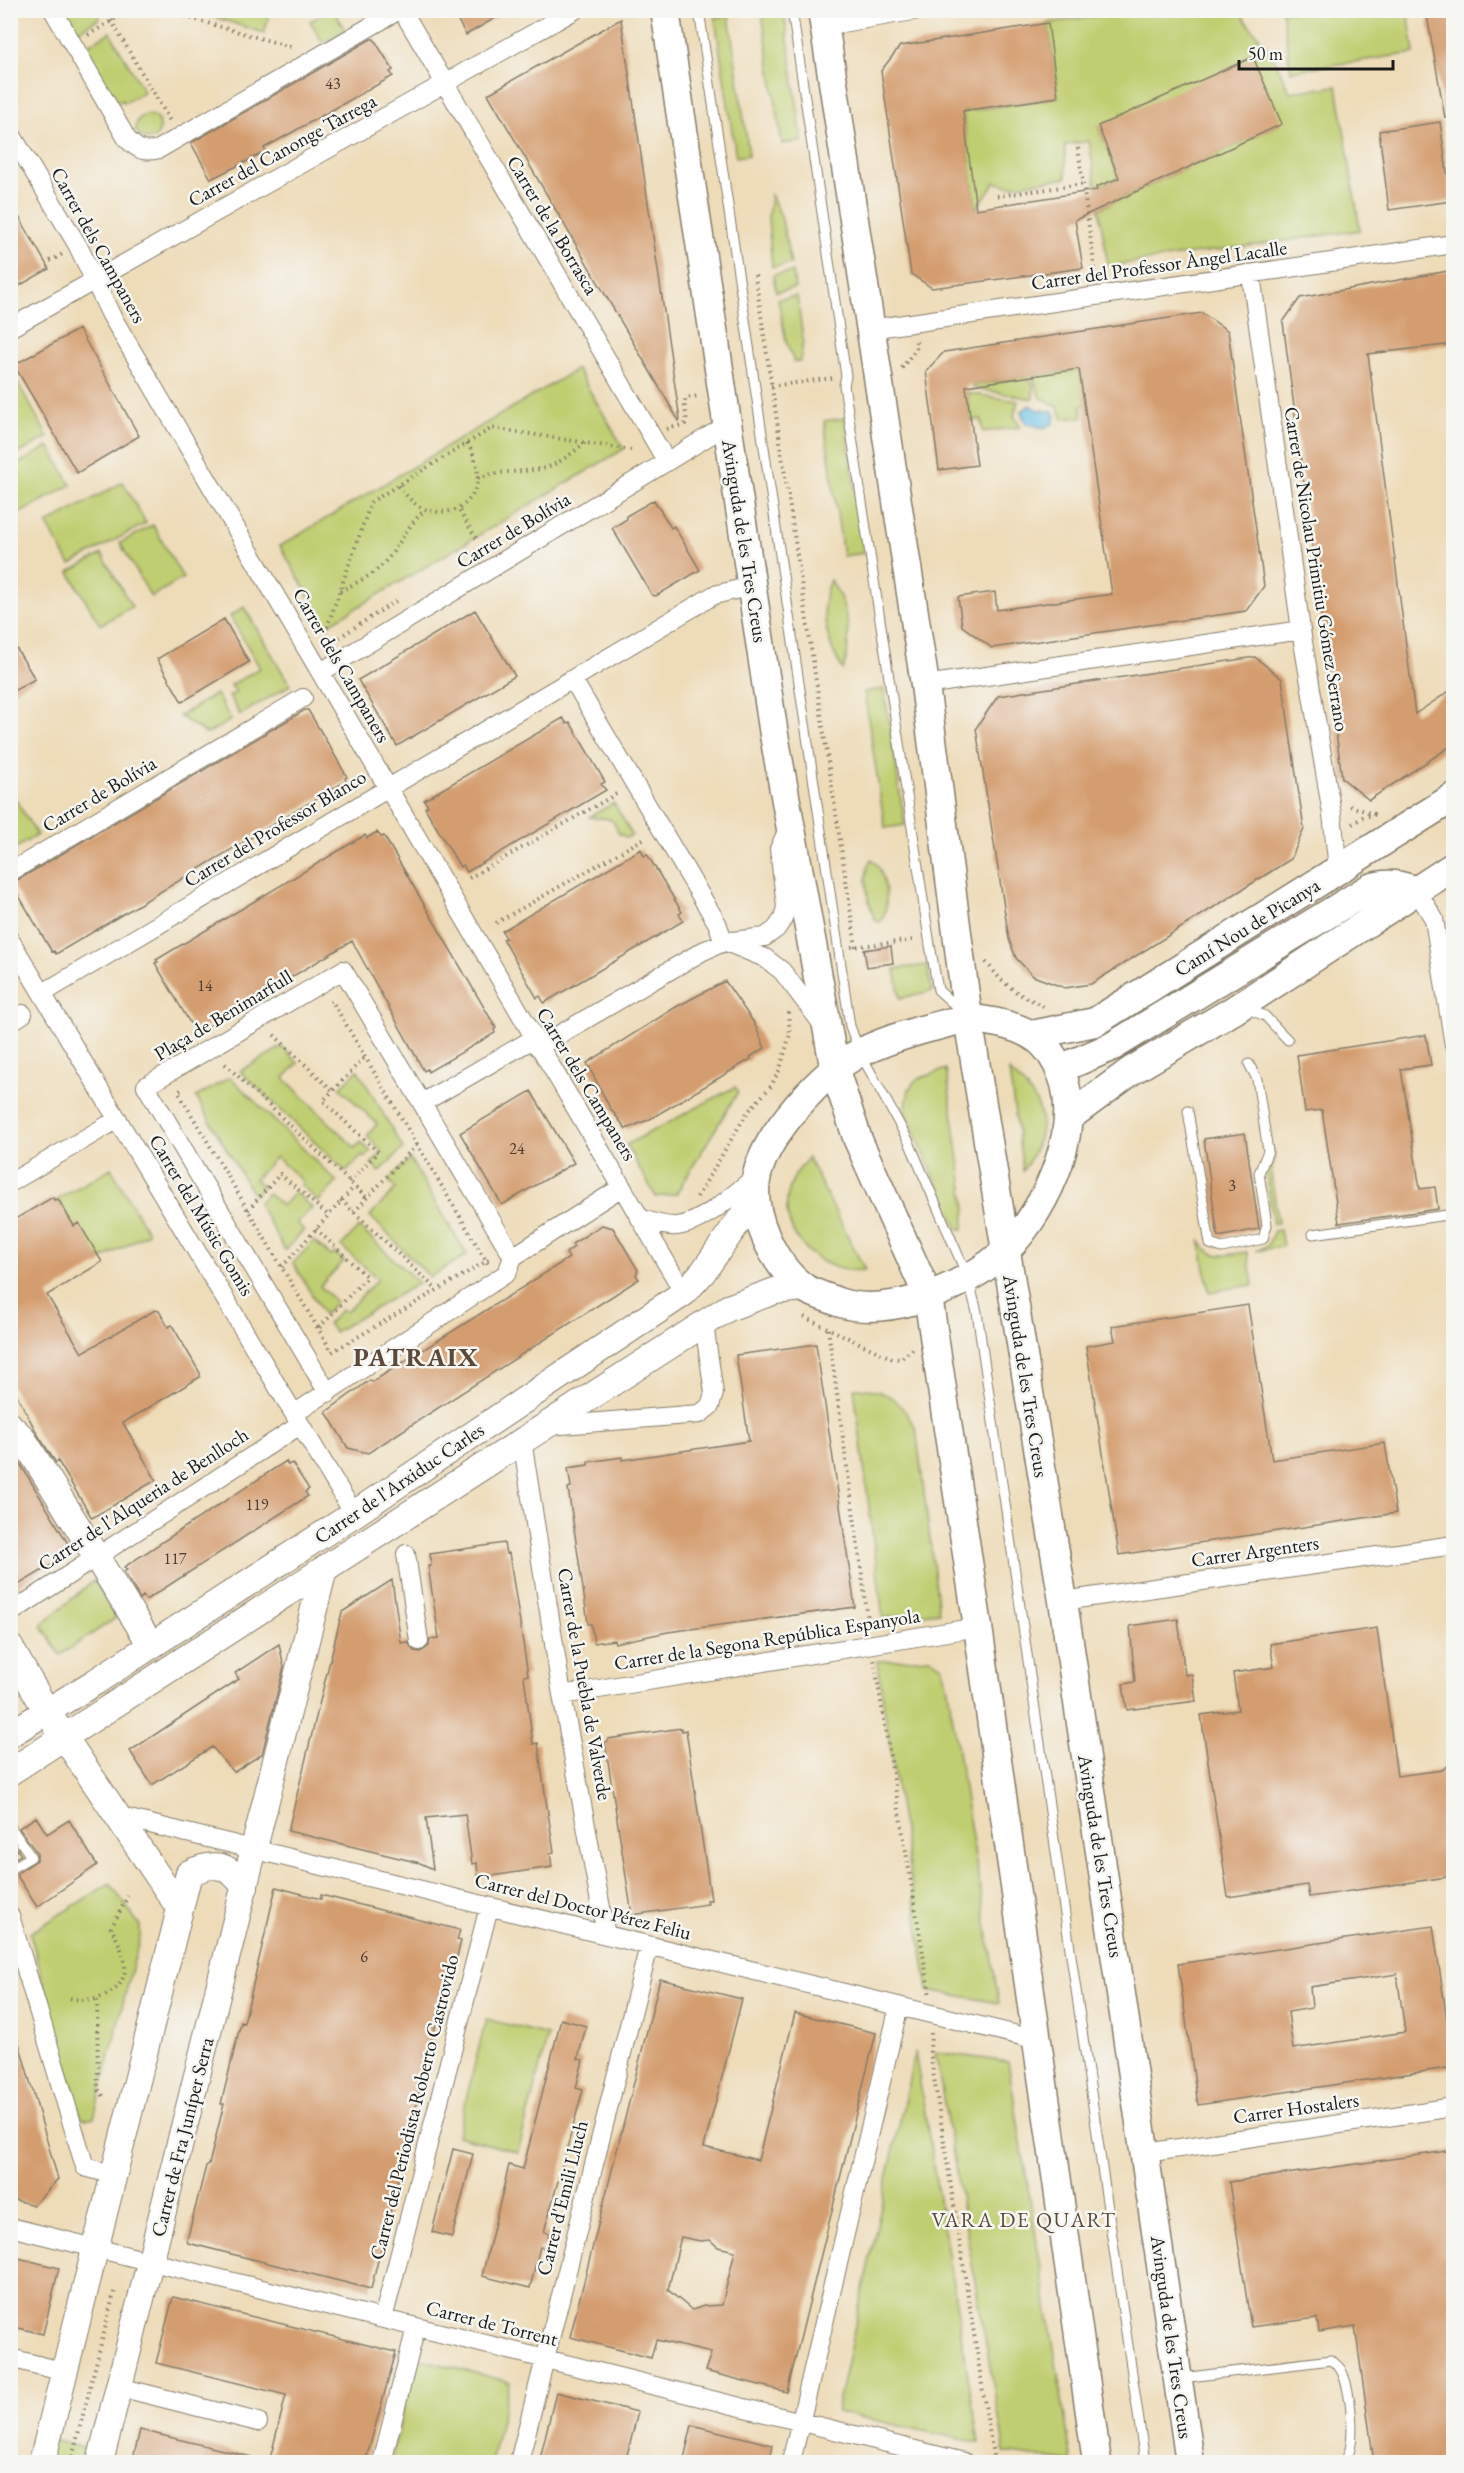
<svg xmlns="http://www.w3.org/2000/svg" width="1464" height="2473" font-family="'EB Garamond',serif">
<rect width="100%" height="100%" fill="#f6f6f2"/>
<filter id="ink" filterUnits="userSpaceOnUse"><feTurbulence type="fractalNoise" baseFrequency=".0167" numOctaves="2"/><feDisplacementMap in="SourceGraphic" scale="12" xChannelSelector="R" yChannelSelector="G"/><feConvolveMatrix kernelMatrix="1 2 1 2 8 2 1 2 1" color-interpolation-filters="sRGB"/></filter>
<filter id="wash" filterUnits="userSpaceOnUse"><feTurbulence type="fractalNoise" baseFrequency=".008" numOctaves="4" result="noise"/><feDisplacementMap in="SourceGraphic" scale="24" xChannelSelector="R" yChannelSelector="G"/><feGaussianBlur stdDeviation="1.35" result="paint"/><feColorMatrix in="noise" values="0 0 0 0 0 0 0 0 0 0 0 0 0 0 0 0 0 1.4 0 .05"/><feComposite in="paint" operator="in"/></filter>
<g filter="url(#wash)">
<rect width="100%" height="100%" fill="#eedcb9"/>
<path fill="#bfce70" stroke="#6e7546" stroke-width="1.5" d="M62 11H96L100 18 75 33Z
M195 11H264L268 18 264 33Z
M329 11H334L345 30 323 43 310 21Z
M784 11 802 141 782 144 762 13Z
M1134 11H1247L1243 17 1271 53 1290 92 1337 86 1360 230 1108 266 1099 209 1281 124 1098 126 1119 178 1096 187 1089 141 1065 145 1066 178 1009 186 995 182 976 209 963 112 1058 97 1048 23Z
M1282 11H1408L1414 53 1291 71Z
M729 16 749 155 736 157 715 18Z
M110 32 144 92 124 103 122 100 115 104 83 48Z
M136 127a12 12 0 1 1 24 0a12 12 0 1 1-24 0Z
M771 195 781 216 791 264 772 267 768 218Z
M793 272 795 288 776 292 773 275Z
M797 296 803 339 801 361 794 362 786 341 778 299Z
M577 369 624 449 326 626 280 546Z
M1079 369 1085 405 1081 406 1083 417 1063 419 1058 407 1040 397 1032 376Z
M1027 377 1033 385V399L973 388 974 385Z
M18 383 48 437 11 458V387Z
M967 393 1018 401 1014 416 1021 427 983 432 981 419 971 421Z
M845 418 864 553 843 556 824 421Z
M49 446 71 485 11 518V468Z
M123 482 146 523 70 565 47 524Z
M153 525 183 578 151 597 120 543Z
M102 554 132 607 100 625 69 572Z
M830 580C849 605 853 641 843 670 828 646 817 608 830 580Z
M244 607 290 685 240 715 229 696 236 693 231 685 260 668 230 616Z
M884 689 905 825 885 828 864 692Z
M216 694 231 720 207 734 179 716Z
M10 790 37 835 11 851H10Z
M614 803 632 835 627 838 618 833C614 813 602 820 589 817Z
M871 859C886 869 892 908 880 922L875 920C868 902 861 878 871 859Z
M927 965 932 991 900 998 895 969Z
M282 1047 298 1063 284 1078 355 1148 361 1142 371 1152 365 1158 362 1156 346 1172 240 1071Z
M946 1069 966 1209 963 1229H959L956 1225 905 1112 909 1089 916 1080Z
M358 1070 403 1148 380 1172 371 1164 382 1152 367 1136 377 1124 340 1088Z
M1009 1071C1048 1104 1051 1127 1023 1171Z
M230 1077 337 1182 318 1202 301 1185 303 1182 276 1157 255 1179 263 1187 254 1196 196 1097Z
M735 1087 738 1092 676 1194 656 1197 626 1145Z
M1272 1148 1274 1158 1271 1173 1278 1223 1273 1224 1266 1172Z
M808 1158 865 1270C822 1276 776 1235 789 1190 792 1177 800 1168 808 1158Z
M410 1159 467 1255 430 1277 370 1216 396 1188 388 1180Z
M111 1168 148 1233 101 1260 74 1226 58 1199Z
M295 1192 312 1208 297 1223 304 1230 285 1250 258 1203 268 1193 282 1206Z
M359 1227 419 1283 334 1332 328 1323 342 1309 346 1312 378 1279 341 1246Z
M1280 1230 1283 1246 1256 1251 1268 1245 1274 1231Z
M1200 1239C1209 1261 1227 1255 1247 1252L1253 1285 1209 1292Z
M314 1241 331 1256 335 1253 344 1261 320 1286 336 1302 324 1315 293 1263Z
M854 1388C889 1389 900 1400 916 1429L939 1612 883 1618Z
M94 1580 116 1618 60 1655 41 1625Z
M930 1658 943 1667 947 1684 999 2003 928 1990 877 1661Z
M110 1883 140 1926V1937L94 2117 85 2119 80 2115 30 1933Z
M486 2019 548 2035 518 2152 457 2136Z
M915 2052 979 2443 836 2412Z
M935 2052 1008 2062 1072 2462 1005 2452Z
M416 2358 510 2382 491 2462H391Z
M48 2439 103 2453 100 2462H42Z"/>
<path fill="#68c0e5" stroke="#426e80" stroke-width="1.5" d="M1030 405 1038 410 1053 411 1055 417 1053 424 1043 428 1026 423 1021 412Z"/>
<g id="blocks">
<path fill="#d49d70" fill-rule="evenodd" d="M452 10H509L466 35Z
M1426 10H1454V117L1445 118Z
M621 19 680 420 679 421 488 94Z
M1048 23 1058 97 963 111 976 209 1097 190 1096 187 1119 178 1098 126 1253 57 1282 124 1075 220 1083 268 932 288 911 274 881 71 900 46Z
M371 39H374L393 70 390 72 393 76 264 148 266 151 251 159 211 179 191 143Z
M1440 122 1451 201 1389 210 1379 131Z
M10 201 49 269 10 291Z
M1454 270V344L1368 354 1415 714 1454 688V744L1369 800 1342 778 1283 322 1300 298Z
M1202 313 1228 331 1264 586 1246 611 992 648 962 626 958 597 995 592 997 610 1112 594 1079 369 966 386 977 465 939 470 926 371 944 352Z
M79 329 139 436 77 473 14 365Z
M654 500 671 528 674 526 700 570 656 596 652 595 612 528 627 519 626 516Z
M475 610 515 676 397 746 358 680Z
M224 619 249 662 182 702 157 659Z
M10 638 35 679 10 693Z
M1255 657 1282 679 1304 829 1291 859 1091 984 1065 988 1033 976 1016 958 1009 939 976 728 998 696Z
M305 710H308L330 747 347 777 345 778 346 781 56 954 54 951 52 952 13 886 14 882Z
M563 718 567 724 570 722 605 782 601 784 606 790 467 872 463 865 460 867 425 808 428 806 424 800Z
M377 832 381 837 384 836 397 858 496 1028 494 1030 495 1033 428 1072 427 1069 424 1071 352 941 199 1032 194 1030 155 963 158 962 156 960 365 835 367 838Z
M641 849 644 856 647 854 682 912 679 914 683 921 544 1003 540 996 537 998 503 939 506 938 502 931Z
M891 946 893 963 867 967 864 950Z
M725 981 754 1023 765 1048 750 1057 751 1059 650 1119 626 1129 610 1108 587 1063 676 1007Z
M1426 1035 1431 1065 1401 1069 1420 1189 1435 1187 1438 1209 1339 1223 1322 1110 1305 1112 1297 1055Z
M531 1091 574 1163 502 1205 460 1133Z
M1245 1133 1259 1229 1218 1237 1204 1139Z
M53 1197 54 1200 58 1199 74 1226 79 1223 102 1262 47 1295 82 1353 155 1310 159 1311 168 1327 172 1325 200 1373V1377L123 1423 156 1480 92 1518 58 1461 56 1463 38 1435 10 1382V1222Z
M602 1225 613 1228 638 1270 636 1275 639 1279 368 1453 348 1448 326 1412 370 1380 372 1382 569 1258 566 1253 574 1247 572 1244Z
M1248 1305 1272 1460 1385 1443 1396 1513 1119 1555 1086 1346 1115 1341 1112 1326Z
M816 1344 855 1607 668 1632 615 1643 614 1640 594 1643 591 1624H588L587 1616 568 1488 571 1487 568 1468 588 1465V1462L622 1457V1460L749 1441 736 1355Z
M12 1450 73 1552 10 1590V1451Z
M286 1461 288 1465 292 1463 309 1489 305 1492 308 1496 146 1600 143 1596 140 1599 124 1572 127 1570 124 1567Z
M504 1543 506 1554 509 1553 528 1675 524 1676 533 1744 538 1743 541 1767 554 1852 550 1853 552 1867 478 1878 477 1863 472 1864 465 1814 426 1818 433 1869 420 1863 288 1831 342 1612 392 1580 401 1643 408 1642 414 1651 421 1652 429 1646 430 1639 439 1638 428 1566H431L430 1554Z
M1178 1619 1185 1675 1192 1674 1196 1701 1127 1710 1123 1684 1135 1682 1130 1626Z
M1377 1628 1397 1776 1442 1770 1454 1760V1876L1309 1897 1307 1885 1228 1897 1201 1715 1238 1710 1233 1673 1274 1667 1270 1644Z
M279 1644 284 1667 262 1754 234 1772 212 1747 152 1785 130 1751 239 1679 235 1673Z
M681 1728 682 1731 686 1730 711 1900H707L708 1904 632 1915 605 1742 608 1741V1739Z
M36 1817 47 1834 69 1820 97 1865 37 1907 16 1874 37 1860V1853L19 1828Z
M10 1839 21 1855 10 1861Z
M276 1887 321 1899V1895L460 1930 457 1940 461 1941 446 1999 442 1998 371 2289 188 2243 187 2240 206 2166 209 2164 224 2104H221L241 2022 244 2023Z
M1433 1926 1454 2067 1198 2105 1178 1964ZM1397 1974 1405 2032 1293 2049 1288 2012 1312 2008 1310 1987Z
M660 1979 742 1999 704 2147 758 2160 795 2013 876 2033 787 2392 705 2371 711 2353 656 2340 651 2358 570 2337ZM681 2237 700 2241 710 2240 718 2247 735 2251 722 2305 704 2306 692 2310 668 2290Z
M561 2019 586 2026 578 2059 583 2060 576 2088 583 2090 544 2232 549 2233 546 2248 540 2247 530 2288 482 2276 509 2165 523 2169Z
M10 2029H15L58 2179 34 2205 10 2199Z
M453 2149 473 2154 452 2237 432 2232Z
M1454 2150V2463H1374L1355 2326 1319 2332 1317 2318 1251 2327 1229 2182Z
M10 2256 59 2268 43 2334 10 2326Z
M173 2297 396 2352 365 2463H269L286 2395 156 2363Z
M556 2392 638 2412 625 2463H539Z
M692 2425 773 2445 769 2463H683Z
M140 2430 252 2457 251 2463H132Z"/>
</g>
</g>
<g filter="url(#ink)">
<use href="#blocks" fill-opacity="0" stroke="#857c6a" stroke-width="1.5"/>
<g fill="none" stroke-linecap="round" stroke-linejoin="round">
<defs>
<path id="lane" d="M699 10 850 1026 860 1053 909 1142 968 1278 977 1312 1145 2462
M792 10 846 376 844 385 930 945 938 990 960 1010
M1248 1009 1265 1016 1288 1040
M1188 1111 1210 1244 1222 1248 1263 1239 1267 1225 1259 1173 1268 1151 1257 1079 1249 1064
M1313 1234 1454 1214
M10 1826 31 1857 10 1869
M1181 2378 1331 2360C1334 2363 1339 2366 1341 2370 1351 2388 1358 2446 1344 2462"/>
<path id="street" d="M53 10 127 139C138 150 144 153 159 149L399 10
M402 10 667 462
M824 26 919 10
M10 132 78 246 111 315 684 1293
M1251 275 1301 630 1332 814 1338 869
M10 328 575 10
M870 329 1454 244
M321 672 727 425
M573 680 717 923 724 942
M925 685 1301 630
M10 872 303 698
M1417 891 1434 919 1454 1045
M10 940 354 1514
M726 942 765 958 782 971 823 1025
M43 993 714 595 752 586
M10 1022 23 1014
M538 1047 703 951 724 942 765 937 776 929 783 919 786 907 779 849 789 827
M422 1103 533 1039
M10 1183 118 1119
M640 1218C651 1222 664 1227 677 1226 704 1223 736 1192 756 1176
M328 1393 146 1086 343 970 513 1257
M294 1414 507 1273 513 1257 622 1187
M549 1426 700 1414 710 1406 714 1393 704 1324
M522 1440 562 1695 606 1935
M406 1554 419 1641
M1063 1601 1454 1545
M10 1613 300 1425
M562 1695 978 1627
M117 1816 1038 2040
M10 1916 85 2167 114 2175
M1146 2153 1454 2107
M10 2227 964 2462
M383 2319 489 1907
M10 2358 65 2372
M119 2387 258 2422
M382 2462 416 2327
M519 2462 649 1946
M791 2462 899 2006"/>
<path id="secondary" d="M10 1426 22 1437 151 1645
M10 1647 46 1710 180 1909 42 2462
M10 1734 95 1682 354 1514 684 1293 703 1272 755 1198
M10 1772 728 1308 775 1291 804 1288
M180 1909 189 1873C215 1861 228 1864 245 1887
M100 2462 324 1569"/>
<path id="primary" d="M665 10 774 735 835 1071 858 1140 928 1296 978 1627 1097 2462
M822 10 925 685 968 1018 1063 1601 1190 2462
M968 1018C989 1021 1012 1024 1031 1035 1043 1041 1050 1051 1056 1062 1089 1119 1048 1208 1006 1250 970 1286 887 1320 838 1302 827 1297 813 1294 803 1287 774 1267 748 1211 757 1175 767 1133 822 1072 861 1052 894 1036 932 1027 968 1018Z
M1032 1035 1095 1022 1454 797
M1060 1069 1113 1046 1370 888C1388 882 1400 885 1417 891
M1069 1117 1131 1071 1234 1010 1454 866"/>
</defs>
<use href="#lane" stroke="#857c6a" stroke-width="11"/>
<use href="#street" stroke="#857c6a" stroke-width="20"/>
<use href="#secondary" stroke="#857c6a" stroke-width="28"/>
<use href="#primary" stroke="#857c6a" stroke-width="31"/>
<path stroke="#857c6a" stroke-width="4" stroke-dasharray="1.5 4.5" stroke-linecap="butt" d="M105 10 170 121
M162 10 294 48
M715 14 739 10
M88 35 130 10
M1078 148 1095 271
M997 196 1083 184
M50 261 63 254
M755 275 856 947
M902 368 917 347 916 341
M771 386 833 378
M667 429 685 424C689 415 682 407 686 398L699 396
M467 443C482 466 483 493 458 509L478 541
M478 478C498 470 519 473 540 469 557 466 572 453 585 443
M399 485C413 508 431 517 458 509
M340 591C355 583 373 576 384 563 400 546 407 525 425 510
M325 633 371 502 492 428 631 450
M329 644 396 601
M1350 806 1374 814
M1352 824 1363 817 1378 814
M469 878 618 793
M496 923 645 838
M851 947 915 940
M986 962 1001 980 1019 994 1046 1007
M330 1002 332 1001 488 1264
M274 1035 333 1091
M225 1064 367 1198
M181 1090 178 1092 332 1352 492 1258
M349 1182 378 1152 323 1101 365 1057
M697 1197 747 1113 771 1086 780 1069 790 1034 788 1012
M341 1200 437 1290
M248 1210 280 1174 328 1215
M354 1212 417 1144
M316 1229 367 1277 319 1328
M282 1267 354 1187
M804 1317 891 1358 900 1359 913 1349
M828 1329 869 1626
M874 1660 930 1996
M70 1998C93 2004 127 1994 125 1964 123 1951 117 1939 111 1928L128 1896
M97 2000 98 2089 105 2098
M931 2033 930 2052 994 2462
M71 2462 115 2289"/>
<use href="#lane" stroke="#fff" stroke-width="9"/>
<use href="#street" stroke="#fff" stroke-width="18"/>
<use href="#secondary" stroke="#fff" stroke-width="26"/>
<use href="#primary" stroke="#fff" stroke-width="28"/>
</g>
</g>
<g text-anchor="middle" dominant-baseline="central" stroke-width="5" stroke-linejoin="round" paint-order="stroke">
<g font-size="16" fill="#4a3c31">
<text x="333" y="83">43</text>
<text x="205" y="985">14</text>
<text x="517" y="1148">24</text>
<text x="1232" y="1185">3</text>
<text x="257" y="1504">119</text>
<text x="175" y="1558">117</text>
<text x="364" y="1956">6</text>
</g>
<g font-size="20" fill="#1c1c1c" stroke="#f6f6f2">
<text transform="translate(282 150) rotate(-29)">Carrer del Canonge Tàrrega</text>
<text transform="translate(553 225) rotate(59)">Carrer de la Borrasca</text>
<text transform="translate(99 245) rotate(61)">Carrer dels Campaners</text>
<text transform="translate(1159 265) rotate(-8)">Carrer del Professor Àngel Lacalle</text>
<text transform="translate(513 530) rotate(-31)">Carrer de Bolívia</text>
<text transform="translate(745 541) rotate(81)">Avinguda de les Tres Creus</text>
<text transform="translate(1317 569) rotate(81)">Carrer de Nicolau Primitiu Gómez Serrano</text>
<text transform="translate(342 665) rotate(60)">Carrer dels Campaners</text>
<text transform="translate(99 794) rotate(-31)">Carrer de Bolívia</text>
<text transform="translate(275 828) rotate(-31)">Carrer del Professor Blanco</text>
<text transform="translate(1247 927) rotate(-32)">Camí Nou de Picanya</text>
<text transform="translate(223 1015) rotate(-31)">Plaça de Benimarfull</text>
<text transform="translate(587 1084) rotate(59)">Carrer dels Campaners</text>
<text transform="translate(202 1215) rotate(59)">Carrer del Músic Gomis</text>
<text transform="translate(1026 1376) rotate(81)">Avinguda de les Tres Creus</text>
<text transform="translate(399 1483) rotate(-34)">Carrer de l'Arxiduc Carles</text>
<text transform="translate(143 1499) rotate(-33)">Carrer de l'Alqueria de Benlloch</text>
<text transform="translate(1255 1551) rotate(-8)">Carrer Argenters</text>
<text transform="translate(767 1639) rotate(-9)">Carrer de la Segona República Espanyola</text>
<text transform="translate(585 1684) rotate(80)">Carrer de la Puebla de Valverde</text>
<text transform="translate(1101 1856) rotate(81)">Avinguda de les Tres Creus</text>
<text transform="translate(583 1906) rotate(14)">Carrer del Doctor Pérez Feliu</text>
<text transform="translate(414 2107) rotate(-76)">Carrer del Periodista Roberto Castrovido</text>
<text transform="translate(1296 2108) rotate(-8)">Carrer Hostalers</text>
<text transform="translate(182 2137) rotate(-76)">Carrer de Fra Juníper Serra</text>
<text transform="translate(562 2198) rotate(-76)">Carrer d'Emili Lluch</text>
<text transform="translate(492 2323) rotate(14)">Carrer de Torrent</text>
<text transform="translate(1172 2337) rotate(82)">Avinguda de les Tres Creus</text>
</g>
<g font-size="21" letter-spacing="1.5" fill="#5c4939" stroke="#f6f6f2">
<text x="1024" y="2219">VARA DE QUART</text>
</g>
<g font-size="26" font-weight="bold" letter-spacing="1.5" fill="#5c4939" stroke="#f6f6f2">
<text x="416" y="1357">PATRAIX</text>
</g>
</g>
<rect width="1464" height="2473" fill="none" stroke="#f6f6f2" stroke-width="36"/>
<path d="M1239 60v9h154v-9" fill="none" stroke="#1c1c1c" stroke-width="3"/>
<text x="1248" y="60" font-size="18" fill="#1c1c1c" stroke="#f6f6f2" stroke-width="4.5" paint-order="stroke">50 m</text>
</svg>
